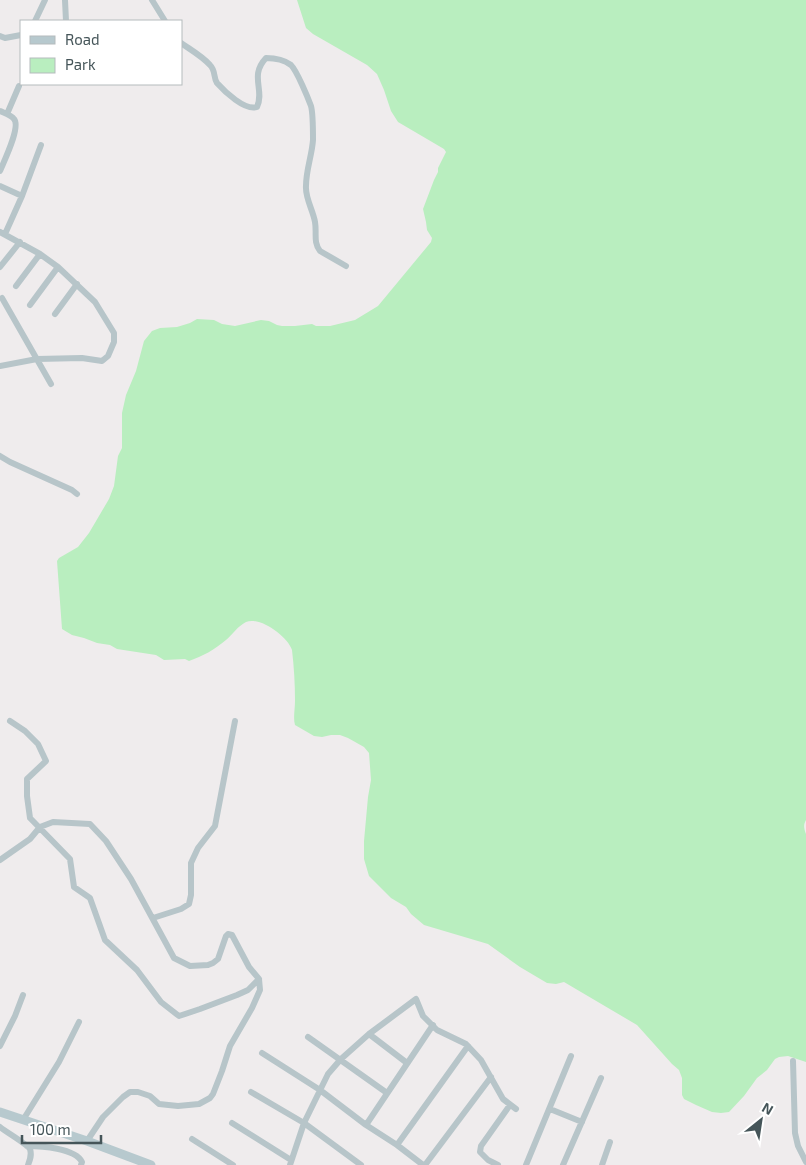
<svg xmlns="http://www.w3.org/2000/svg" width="806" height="1165" font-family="'Exo 2',sans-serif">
<rect width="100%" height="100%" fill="#efeced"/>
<path fill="#b9eebf" d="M297 0H806V820C803 825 804 829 806 834V1062L788 1056 779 1057 775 1059 767 1070 757 1078 744 1096 729 1112 721 1113 712 1112 696 1105 684 1099 682 1095V1078L679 1070 672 1064 637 1025 564 982 556 984 547 983 520 967 488 944 424 925 411 914 406 907 391 898 369 876 364 859V841L368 797 371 780 369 753 364 747 348 738 340 735H331L322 737 314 736 295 725C293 718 295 709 295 701 295 684 294 667 292 650 288 637 260 616 246 622 238 626 233 634 226 640 214 650 203 656 189 661L185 659 164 660 156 655 117 649 110 645 97 643 84 638 72 635 62 629 57 561 59 558 78 547 89 533 109 499 114 486 118 456 122 448V413L126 395 136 371 144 341 152 331 160 328 177 327 190 323 197 319 214 320 222 324 235 326 261 320 269 321 277 325 282 326H295L312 324 316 326H330L355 320 378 306 431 242 432 238 427 230 426 222 423 209 434 180 438 172V168L446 152 444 149 398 122 391 111 384 90 377 74 367 65 313 34 306 28Z"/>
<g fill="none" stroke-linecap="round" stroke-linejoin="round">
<path stroke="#b7c5c9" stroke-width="6" d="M65 0 66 21
M152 0 165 21
M35 21 45 0
M0 36 5 38 21 35
M181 43C191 50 202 56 210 65 216 71 213 77 217 83 225 92 245 111 257 107 265 90 249 76 266 58 275 58 283 59 291 65 297 71 308 98 311 106 313 113 313 133 313 140 312 155 306 170 306 186 305 198 313 210 315 222 317 233 313 242 320 251L346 266
M0 111C4 113 11 115 14 119 21 127 4 161 0 171
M7 114 19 86
M0 186 22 196
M0 232 40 254 58 267 95 302 114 333V342L108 356 102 361 82 358 37 359 0 366
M5 234 22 196 41 145
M0 267 20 242
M16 286 40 254
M2 298 51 384
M30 305 58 267
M55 314 77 284
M0 456 10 462 72 490 77 494
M10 721 25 731 38 744 46 761 27 779V796L30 818 70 859 74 887 90 898 105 940 137 970 161 1002 179 1016 200 1009 237 995 248 990 259 979
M0 860 30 839 40 827 53 822 90 824 106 841 131 879 174 958 190 966 208 965 213 963 218 959 226 936 228 934 232 935 249 967 259 979 260 990 252 1008 230 1046 222 1071 213 1094 210 1098 199 1104 178 1106 159 1104 150 1096 138 1092H130L123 1097 103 1117 87 1141
M153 918 181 909 189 904 191 895V863L198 848 215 826 235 721
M369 1034 407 1063
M308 1037 387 1093
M0 1046 15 1016 23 995
M262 1053 320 1090 366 1125 397 1145 423 1165
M793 1061 795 1133 798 1146 806 1162
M251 1092 304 1123 361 1165
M550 1109 582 1122
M23 1120 59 1062 79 1022
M232 1123 291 1160
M366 1125 433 1025
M0 1127C6 1132 27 1144 30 1149 32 1155 30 1160 28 1165
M192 1139 233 1165
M397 1145 468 1046
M27 1146C41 1146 75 1148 82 1162L81 1165
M290 1165 304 1123 328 1074 341 1059 369 1034 416 999 423 1016 437 1030 466 1044 481 1060 503 1099 516 1109
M425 1165 491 1077
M498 1165 488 1160 480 1152 481 1146 510 1105
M526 1165 571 1056
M563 1165 601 1078
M602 1165 610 1142"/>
<path stroke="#b7c9ce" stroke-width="9" d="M0 1112 87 1141 151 1165"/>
</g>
<rect x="20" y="20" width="162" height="65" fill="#ffffff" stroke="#b5bbbd"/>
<rect x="30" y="36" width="25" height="8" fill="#b7c9ce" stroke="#b5bbbd"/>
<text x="65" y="45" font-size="15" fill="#455559">Road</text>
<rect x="30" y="58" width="25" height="15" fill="#b9eebf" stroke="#b5bbbd"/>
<text x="65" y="70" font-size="15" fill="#455559">Park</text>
<g transform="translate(761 1120) rotate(30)" stroke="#ffffff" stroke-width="4" paint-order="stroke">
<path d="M0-4L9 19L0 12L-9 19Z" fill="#455559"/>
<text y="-8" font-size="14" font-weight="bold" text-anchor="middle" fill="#455559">N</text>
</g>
<path d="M22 1135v8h79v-8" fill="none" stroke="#455559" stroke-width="2.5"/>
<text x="30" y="1135" font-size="15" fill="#455559" stroke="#ffffff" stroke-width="4" paint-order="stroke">100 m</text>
</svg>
